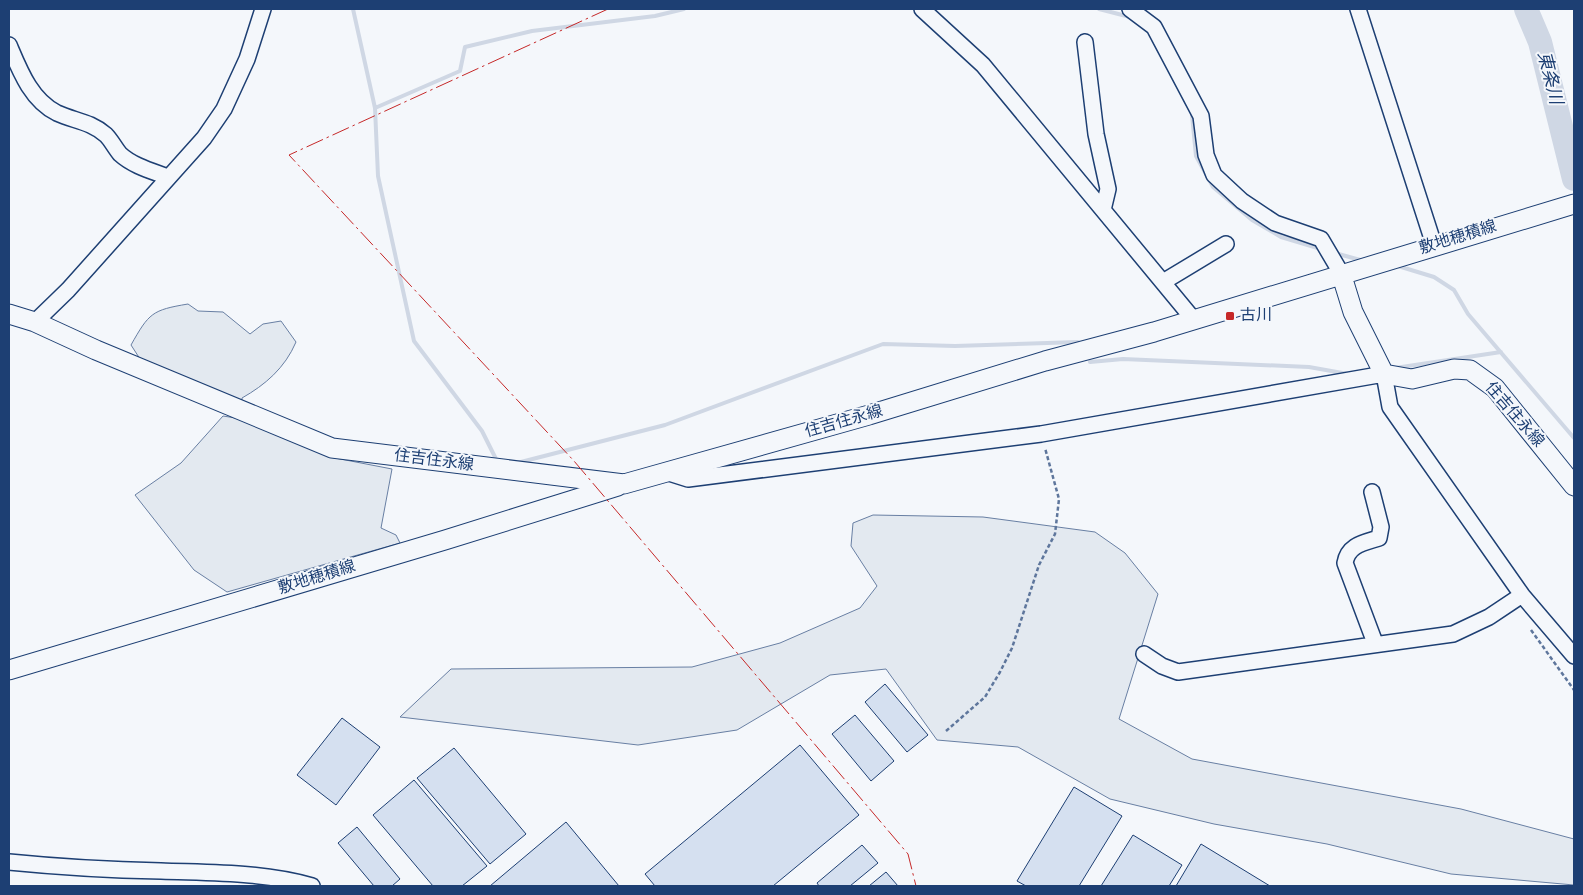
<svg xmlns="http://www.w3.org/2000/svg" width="1583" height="895" font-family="Overpass,'Noto Sans JP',sans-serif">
<rect width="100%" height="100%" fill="#f4f7fb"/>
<path fill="#e3e9f0" stroke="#687fa3" d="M188 304 198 311 223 312 250 334 263 324 281 321 296 342C285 368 265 385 242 398V404L142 362 131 345C149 313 152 310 188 304Z
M223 416 242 419 330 457 392 469 381 528 396 535 400 543 227 592 194 570 135 495 181 463Z
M873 515 983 517 1095 532 1125 553 1158 594 1119 719 1192 759 1461 809 1574 839V885L1451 874 1327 844 1214 824 1110 799 1018 747 937 740 886 669 830 675 737 730 638 745 400 717 451 669 692 667 780 643 860 608 877 586 851 546 853 523Z"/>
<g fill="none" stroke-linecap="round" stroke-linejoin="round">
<path stroke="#cfd7e4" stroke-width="4" d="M353 9 375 108 378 176 414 341 482 431 497 461
M1099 9 1130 17
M375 108 460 71 465 47 532 31 655 16 684 9
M1192 115 1196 156 1213 187 1252 220 1281 237 1321 249
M1335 253 1364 261
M1398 266 1434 277 1454 290 1468 314 1574 438
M1090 362 1123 359 1309 367 1348 374
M1395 368 1501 352
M517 463 665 425 883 344 955 346 1078 342"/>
<path stroke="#cfd7e4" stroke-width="24" d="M1526 9 1540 42 1574 179"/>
</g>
<path fill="#d5e0f0" stroke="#1d3f73" d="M885 684 928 735 907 752 865 702Z
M855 715 894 761 871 781 832 734Z
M342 718 380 747 336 805 297 775Z
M800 745 859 815 773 886H655L645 874Z
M454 748 526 834 490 864 417 778Z
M414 780 487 866 462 886H433L373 815Z
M1074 787 1122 816 1079 886H1026L1017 881Z
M566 822 619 886H490Z
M357 827 400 879 392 886H374L338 843Z
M1133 835 1182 865 1169 886H1101Z
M1201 844 1270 886H1176Z
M862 845 878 863 850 886H819L817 883Z
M886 872 898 886H869Z"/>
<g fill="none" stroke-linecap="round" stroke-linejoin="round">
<defs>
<path id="minor" d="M922 9 983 65 1194 320
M1130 9 1154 27 1201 116 1206 155 1214 175 1242 201 1275 223 1321 239 1341 273
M1358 9 1434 245
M1085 42 1096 134 1108 189 1103 210
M9 45C20 71 31 100 57 113 74 121 90 121 106 135 111 140 115 148 120 154 133 166 152 171 168 177
M1163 282 1226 244
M35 322 68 290 204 138 224 109 247 59 263 9
M669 473 688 479 1041 434 1384 374 1390 407 1522 595 1574 656
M1372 492 1381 527 1379 538C1363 543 1348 545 1345 563L1375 643
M1144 654 1162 666 1178 672 1453 634 1489 617 1522 595
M9 862C59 867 110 870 161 871 212 873 263 872 312 886"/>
<path id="major" d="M1341 273 1353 312 1384 374 1412 379 1454 369 1470 370 1495 388 1574 486
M9 314 35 322 96 350 332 448 624 484 869 415 1045 361 1154 332 1574 204
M9 670 445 540 618 486"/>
</defs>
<use href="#minor" stroke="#1d3f73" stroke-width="18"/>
<use href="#major" stroke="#1d3f73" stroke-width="21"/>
<path stroke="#5e769c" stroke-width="2.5" stroke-dasharray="4 2.5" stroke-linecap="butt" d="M1531 630 1574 690
M946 731 985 697 1000 672 1012 648 1039 565 1055 534 1059 499 1045 448"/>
<use href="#minor" stroke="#f4f7fb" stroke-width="15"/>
<use href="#major" stroke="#f4f7fb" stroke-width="19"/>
<path stroke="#c62828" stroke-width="1" stroke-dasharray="18 4 2.5 4" stroke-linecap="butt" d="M608 9 289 155 574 461 908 854 916 886"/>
</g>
<rect fill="#c62828" stroke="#f4f7fb" stroke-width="2" x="1225" y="311" width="10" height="10" rx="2.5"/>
<g text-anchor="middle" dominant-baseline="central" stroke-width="4" stroke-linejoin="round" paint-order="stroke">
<g font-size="16" fill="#1d3f73" stroke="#f4f7fb">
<text transform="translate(1458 238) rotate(-17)">敷地穂積線</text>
<text transform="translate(1514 415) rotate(49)">住吉住永線</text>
<text transform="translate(844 422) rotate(-16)">住吉住永線</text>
<text transform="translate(434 461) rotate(7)">住吉住永線</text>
<text transform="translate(317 578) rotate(-17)">敷地穂積線</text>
</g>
<g font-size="16" fill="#1d3f73" stroke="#f4f7fb" text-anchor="start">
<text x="1240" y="316">古川</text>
</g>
<g font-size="18" font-style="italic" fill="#1d3f73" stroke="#f4f7fb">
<text transform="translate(1549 78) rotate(76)">東条川</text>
</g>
</g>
<rect width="1583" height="895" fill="none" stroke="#1d3f73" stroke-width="20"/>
</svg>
